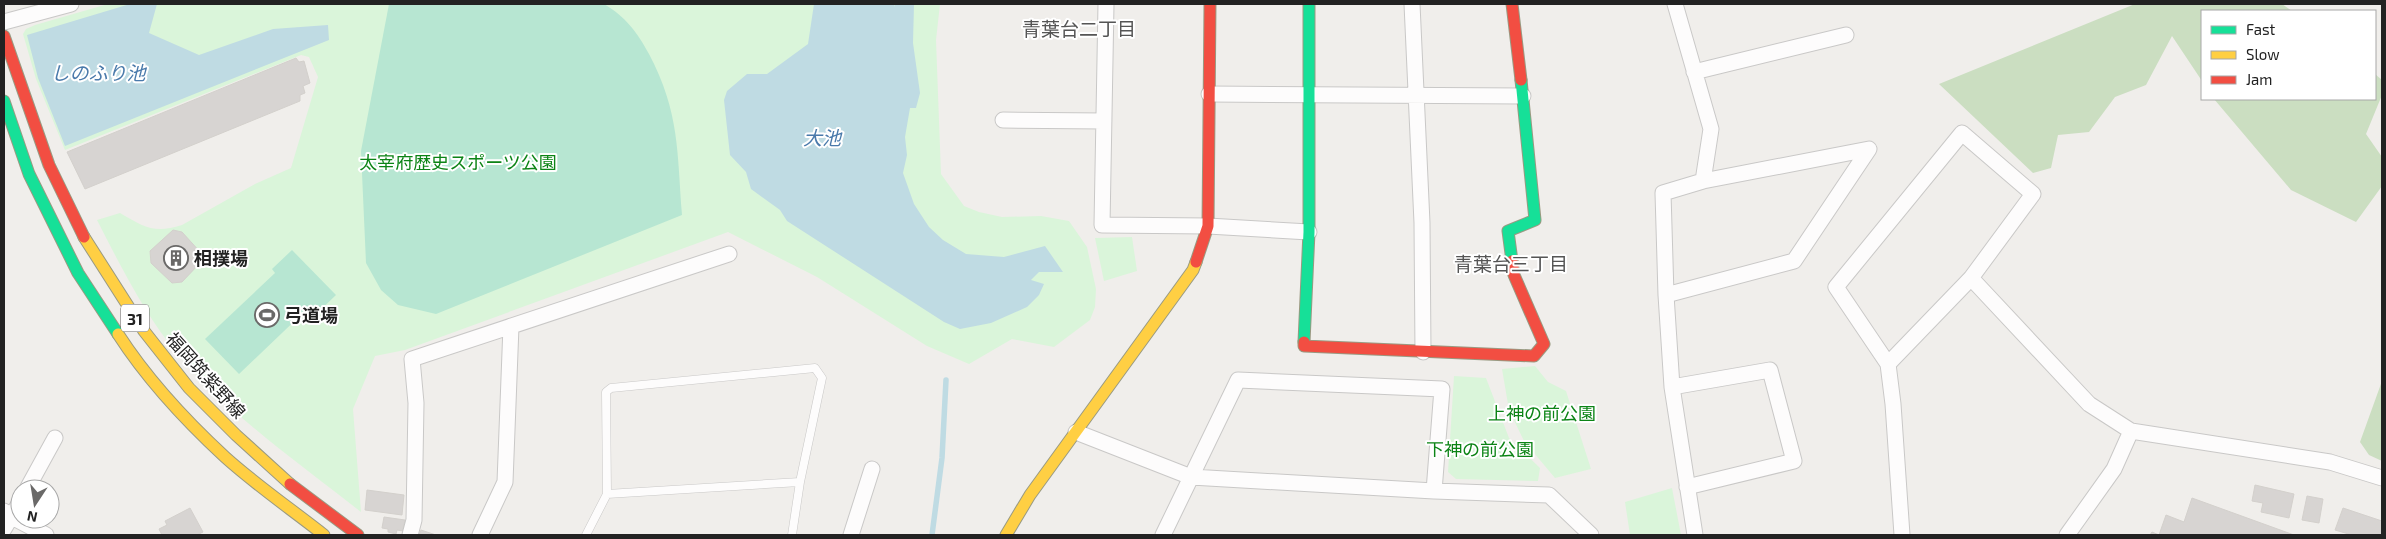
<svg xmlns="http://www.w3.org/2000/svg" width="2386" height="539" font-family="'Exo 2','Noto Sans JP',sans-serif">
<rect width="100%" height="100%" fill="#f0eeeb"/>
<path fill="#cbdec1" d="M2135 4H2282L2292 11H2202V81L2172 36 2146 85 2115 97 2089 132 2058 135 2051 168 2033 173 1939 84Z
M2375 74 2382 80V95L2366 134 2382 157V186L2356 222 2291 190 2214 99H2375Z
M2382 381V461L2369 455 2360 442Z"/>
<path fill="#daf5da" d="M108 4H940L936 40 941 174 964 206 979 212 1002 217 1041 216 1069 221 1087 247 1096 289 1095 307 1090 320 1054 347 1012 339 969 364 927 346 817 277 728 232 405 350 375 356 353 409 361 512C300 464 230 415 179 356 145 315 121 267 97 220L120 213C144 227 154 234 182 225L255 184 291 168 318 77 309 57 301 55 65 150 36 79 23 34 26 29 35 25Z
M1132 237 1137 271 1104 281 1095 238Z
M1535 366 1548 382 1566 391 1591 469 1555 478 1524 441 1509 410 1502 369Z
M1454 376 1486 378 1509 438 1540 468 1538 481 1456 479 1448 472Z
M1672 488 1681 535H1630L1625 502Z"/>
<path fill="#b7e6d2" d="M389 4H604C626 17 637 32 649 54 680 113 677 152 682 215L436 314 398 305 381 290 366 263 361 151Z
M292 250 336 295 312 318 305 311 239 374 205 339 275 273 272 269Z"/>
<path fill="#bfdbe3" d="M130 4H157L149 33 199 55 273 29 328 25 329 40 65 146 38 78 27 35Z
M814 4H894V7L895 4H914L913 43 920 93 916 108H910L905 137 907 155 903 173 914 204 929 227 943 240 966 254 1004 257 1045 246 1063 272H1039L1031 280 1044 284 1039 295 1027 307 991 323 960 329 944 322 787 221 780 210 751 189 746 172 730 155 724 100 727 91 747 74H767L808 44Z"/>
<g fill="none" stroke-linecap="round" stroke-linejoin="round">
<path stroke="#bfdbe3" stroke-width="5.5" d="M932 535 942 458 946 380"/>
</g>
<path fill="#d7d4d2" stroke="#d3d0cc" d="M296 58 299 62 304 61 310 83 303 86 305 93 300 95V101L85 189 67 152Z
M173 230 182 232 202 254 200 263 182 282 172 283 151 263 150 251Z
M2255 485 2294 494 2289 518 2261 512 2263 503 2252 501Z
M367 490 404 495 402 515 365 510Z
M2307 496 2323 499 2319 523 2302 520Z
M2192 498 2294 535H2150L2152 532 2159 535 2166 515 2184 522Z
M190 508 203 532 197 535H162L159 529 167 525 165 521Z
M2343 508 2382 521V535H2352L2335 530Z
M384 517 405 520 403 531 397 530 396 534 388 532V529L382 528Z
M421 530 436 535H419Z"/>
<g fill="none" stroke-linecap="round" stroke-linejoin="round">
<defs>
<path id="lane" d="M607 494 800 482
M586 535 607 494 606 392 611 388 815 368 822 378 800 482 792 535"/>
<path id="street" d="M1106 4 1102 225 1208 226 1309 232
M1412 4 1422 223 1423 352
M1675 4 1711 129 1703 181 1663 193 1666 295 1672 387 1695 535
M4 22 71 4
M1694 72 1846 35
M1209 94 1523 96
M1003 120 1104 121
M1971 278 2089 404 2131 431 2330 462 2382 478
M1666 295 1794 261 1869 149 1703 181
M1888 364 1971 278 2033 194 1962 133 1836 287 1888 364 1893 404 1902 535
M1672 387 1770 370 1794 461 1687 487
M1076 432 1191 477 1434 491 1549 495 1591 535
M27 489 55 438
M4 511 12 517 46 535
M4 529 20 502
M410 535 414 520 416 403 412 359 729 254
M480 535 505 482 511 326
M851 535 872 469
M1163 535 1238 380 1442 389 1434 491
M2067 535 2114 469 2131 431"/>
<path id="fast" d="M4 101 29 174 78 273 118 334
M1512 261 1508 231 1535 220 1521 80
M1304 342 1309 232V4"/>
<path id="slow" d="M84 237 144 331 189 388 236 435 290 484
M118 334C147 379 185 420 225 457 256 485 291 509 324 535
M1006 535 1030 495 1193 270 1196 262"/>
<path id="jam" d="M1512 4 1521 80
M4 36 49 165 84 237
M1196 262 1208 226 1210 4
M1304 342V346L1534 356 1544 344 1514 275 1512 261
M290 484 358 535"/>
</defs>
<use href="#lane" stroke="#c9c8c7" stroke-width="9"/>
<use href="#street" stroke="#c9c8c7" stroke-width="17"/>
<use href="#fast" stroke="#999a82" stroke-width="13"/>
<use href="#slow" stroke="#999a82" stroke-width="13"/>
<use href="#jam" stroke="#999a82" stroke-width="13"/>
<use href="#lane" stroke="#fdfcfc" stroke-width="8"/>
<use href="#street" stroke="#fdfcfc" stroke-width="15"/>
<use href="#fast" stroke="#16e098" stroke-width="11"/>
<use href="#slow" stroke="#ffcf43" stroke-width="11"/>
<use href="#jam" stroke="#f24e42" stroke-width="11"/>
</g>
<defs>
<symbol id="building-ring" viewBox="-11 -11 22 22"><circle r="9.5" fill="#fff" stroke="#6a6968" stroke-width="1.5"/><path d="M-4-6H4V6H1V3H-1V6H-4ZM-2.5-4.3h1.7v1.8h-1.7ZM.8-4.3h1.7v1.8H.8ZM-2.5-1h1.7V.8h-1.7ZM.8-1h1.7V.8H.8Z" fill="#6a6968"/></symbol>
<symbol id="stadium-ring" viewBox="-11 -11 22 22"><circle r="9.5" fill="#fff" stroke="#6a6968" stroke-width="1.5"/><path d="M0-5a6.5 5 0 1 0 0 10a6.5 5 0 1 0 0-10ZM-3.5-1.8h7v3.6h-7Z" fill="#6a6968"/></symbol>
</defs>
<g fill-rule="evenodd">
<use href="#building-ring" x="162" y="244" width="28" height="28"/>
<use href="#stadium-ring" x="253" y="301" width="28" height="28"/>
</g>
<g text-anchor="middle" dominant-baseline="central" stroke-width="4" stroke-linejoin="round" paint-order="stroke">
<rect fill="#fff" stroke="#646464" stroke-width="1" x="121" y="304.5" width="28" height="27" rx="4"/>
<g font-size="16" font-weight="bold" fill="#222">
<text x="135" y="318">31</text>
</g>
<g font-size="18" fill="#0c8416" stroke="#fff">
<text x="458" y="162">太宰府歴史スポーツ公園</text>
<text x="1542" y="413">上神の前公園</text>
<text x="1480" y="449">下神の前公園</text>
</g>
<g font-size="18" font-weight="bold" fill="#222" stroke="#fff" text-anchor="start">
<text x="194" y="258">相撲場</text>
<text x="284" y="315">弓道場</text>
</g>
<g font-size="18" fill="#222" stroke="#fff">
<text transform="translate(206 375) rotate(48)">福岡筑紫野線</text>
</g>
<g font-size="19" fill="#555" stroke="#fff">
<text x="1079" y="28">青葉台二丁目</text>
<text x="1511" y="263">青葉台三丁目</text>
</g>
<g font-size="19" font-style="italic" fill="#4a7aab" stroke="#fff">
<text x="98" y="72">しのふり池</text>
<text x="822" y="137">大池</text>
</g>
</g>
<rect width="2386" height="539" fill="none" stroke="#222222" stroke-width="10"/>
<rect x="2201" y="10" width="175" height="90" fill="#ffffff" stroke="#a7a7a7"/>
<rect x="2211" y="26" width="25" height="8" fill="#16e098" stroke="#a7a7a7"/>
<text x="2246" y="35" font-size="15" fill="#222222">Fast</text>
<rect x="2211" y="51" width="25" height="8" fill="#ffcf43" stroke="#a7a7a7"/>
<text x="2246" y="60" font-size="15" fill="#222222">Slow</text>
<rect x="2211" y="76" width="25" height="8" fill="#f24e42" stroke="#a7a7a7"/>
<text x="2246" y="85" font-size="15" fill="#222222">Jam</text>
<g transform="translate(35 504) rotate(192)"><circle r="24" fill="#ffffff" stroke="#a7a7a7"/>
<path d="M0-4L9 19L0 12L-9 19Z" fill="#6a6968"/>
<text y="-8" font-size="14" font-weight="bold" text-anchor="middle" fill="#222222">N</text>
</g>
</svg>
